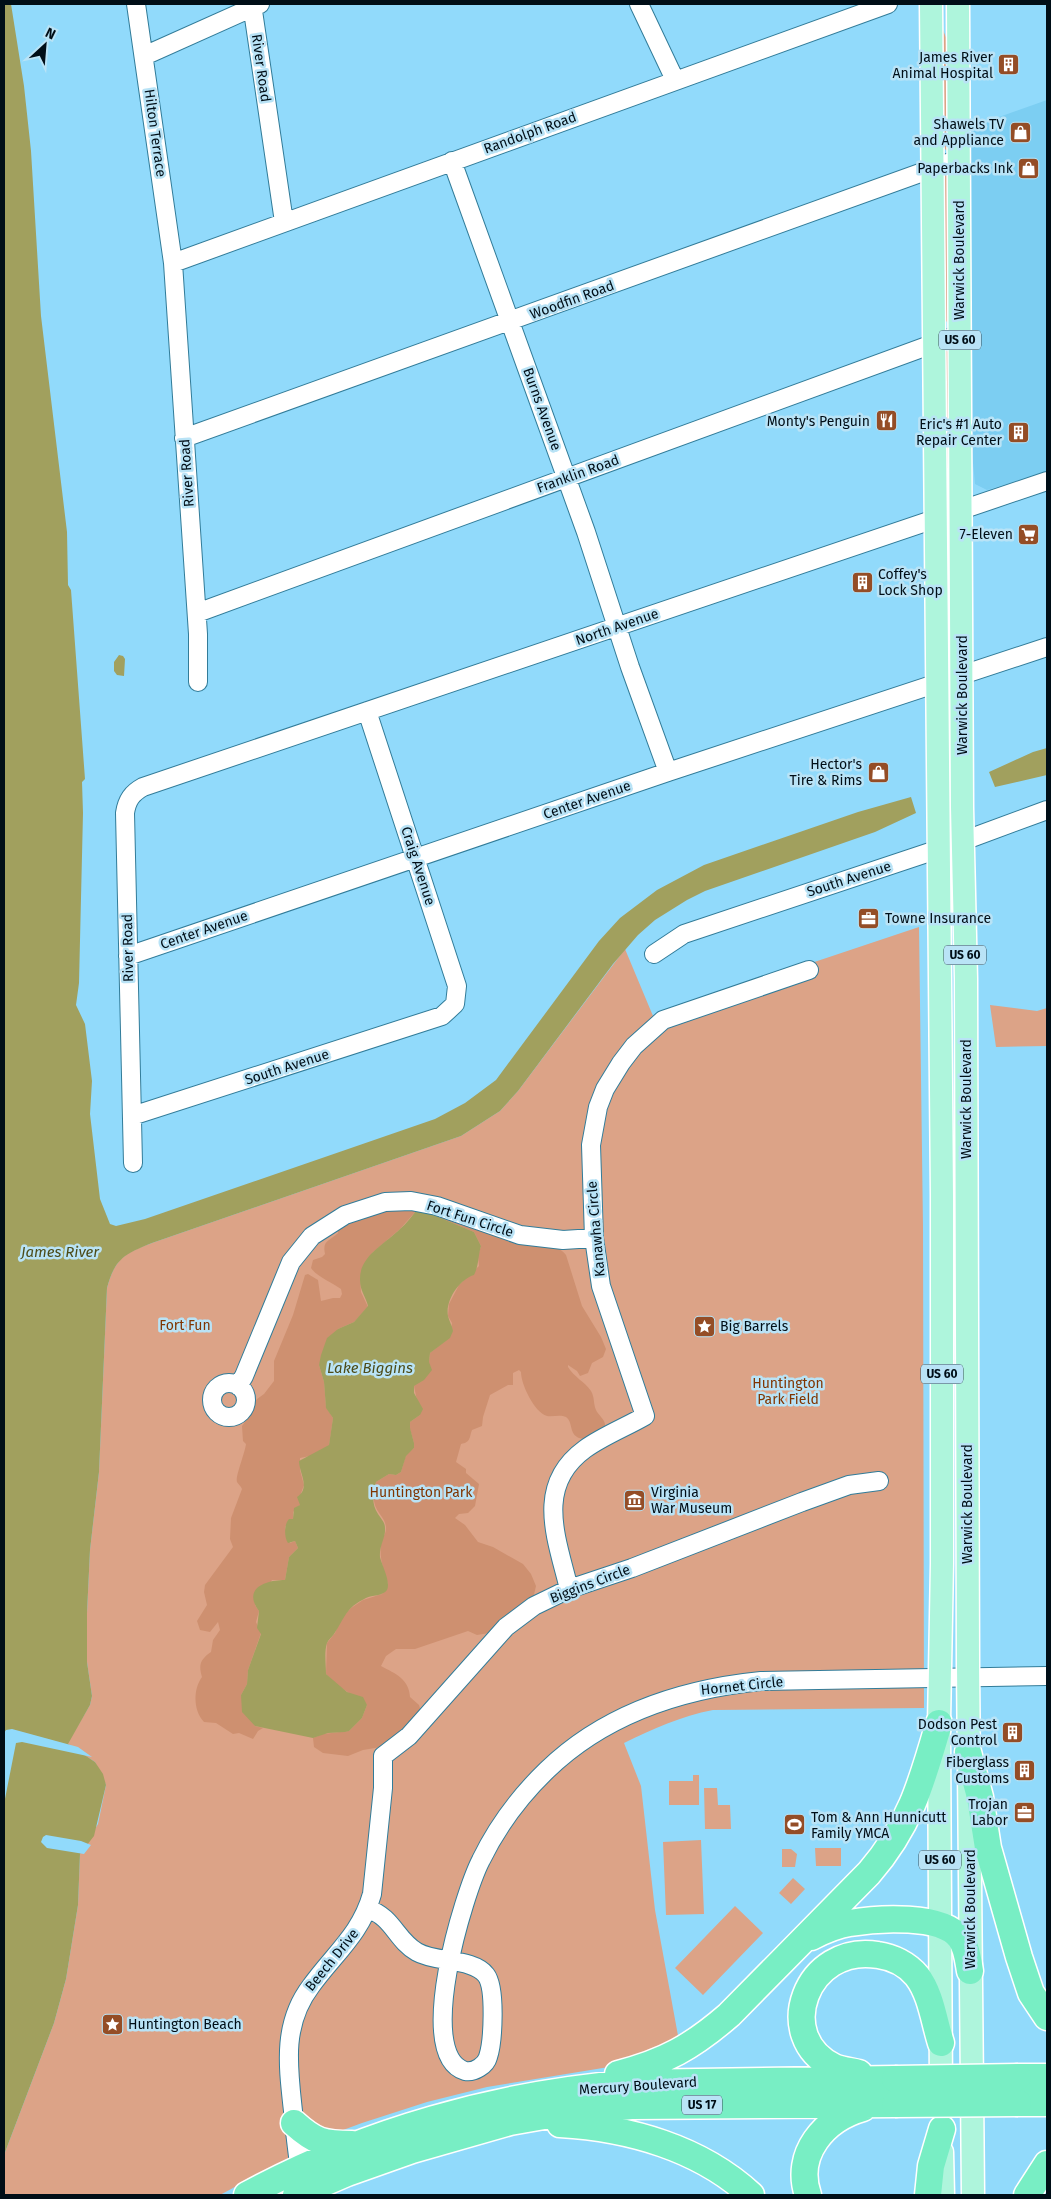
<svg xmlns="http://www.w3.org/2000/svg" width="1051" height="2199" font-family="'Fira Sans',sans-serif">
<rect width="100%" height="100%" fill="#91dafb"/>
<path fill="#7ccef2" d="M1047 100V472L987 490 975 484 970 431 971 127Z"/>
<path fill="#dca387" d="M943 30 947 40 949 149 947 151 943 147 941 31Z
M943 174 947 176 949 183V324L945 320 944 294Z
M944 350 949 352 951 499 946 500Z
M947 526H951V662L948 660Z
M919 927 923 1227 924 1708 713 1710C681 1716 653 1729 624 1743L641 1786 655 1910 679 2041 615 2066 487 2087 427 2102 362 2123 335 2133 220 2195H4V2155L54 2023 66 1979 78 1905 80 1854 98 1824 106 1785 95 1762 67 1744 90 1705 92 1696 87 1662V1613L90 1550 99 1472 107 1288C115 1258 125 1253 152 1243L461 1136 500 1111 518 1091 625 949 653 1016Z
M990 1005 1037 1011 1047 1008V1046L996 1047Z
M693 1775H699V1805H669V1781H693Z
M704 1788H717L718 1805H730L731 1829H705Z
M701 1840 704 1914 666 1915 663 1842Z
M815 1848H841V1866H816Z
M782 1849H791L797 1854 795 1867H782Z
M793 1878 805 1889 791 1904 779 1893Z
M735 1906 763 1933 703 1995 675 1968Z"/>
<path fill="#ce9070" d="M419 1208 422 1211H416L400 1229 372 1253 360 1278 361 1292 368 1307 354 1322 338 1329 319 1365 324 1382 326 1407 333 1418 329 1446 310 1456 300 1458V1470L304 1485 300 1496V1505L293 1512V1519L285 1527 290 1543 295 1541 298 1548 289 1557 285 1580H272L255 1605 259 1611 256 1622 261 1633 248 1670 247 1684 241 1695 255 1726 263 1728 258 1731 253 1739 239 1733 233 1734 216 1723 204 1722C193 1711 193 1689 202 1677 198 1664 201 1659 211 1652L213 1640 220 1630 218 1622 210 1632 200 1630 197 1621 207 1605 204 1592 205 1585 233 1547 230 1539 231 1518 242 1489C241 1486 238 1484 237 1482 235 1477 245 1453 246 1444L243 1441 242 1426 253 1411 252 1406 257 1399 264 1394 274 1381V1361L293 1315 305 1275 308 1274 318 1280 321 1301 333 1298H340L342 1294 341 1289C333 1283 316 1276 311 1268L313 1260 322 1257 325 1254C322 1240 330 1241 338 1233V1225L361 1213Z
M435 1214C454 1219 474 1224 491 1231 505 1236 511 1243 527 1245 542 1247 556 1242 566 1255L582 1306 601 1337 606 1349 603 1357 592 1363 588 1373 580 1376 577 1371 568 1365V1367C574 1377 585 1382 591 1391 595 1398 593 1403 596 1410 598 1415 606 1420 605 1426 605 1435 584 1442 577 1437 569 1432 573 1422 566 1417 560 1414 554 1417 547 1416 534 1412 521 1384 521 1372L519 1370 513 1373V1385H508L490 1395 483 1417 482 1426 472 1430C469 1438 471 1442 461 1444L456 1462 466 1469V1473L479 1484 475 1506 468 1513 459 1514 455 1518 465 1525 478 1542 493 1547 523 1564 531 1574 536 1586 533 1599 489 1633 477 1635 468 1631 415 1649H396L386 1656 381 1666C396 1674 409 1679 410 1697L419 1705 422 1715 381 1747 363 1750 348 1756 323 1753 314 1747 313 1738 323 1734 349 1731 362 1718 367 1705 337 1685 326 1674 327 1643 335 1633 341 1619 351 1608 363 1600 382 1594 388 1584C384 1571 379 1558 381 1545 381 1540 385 1535 386 1530 387 1513 367 1513 376 1482L389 1474 396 1475 401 1472 406 1455 414 1448V1443L410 1429V1422L420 1415 414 1386 429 1362 430 1353 450 1337 452 1323 448 1316 449 1304 459 1285 479 1266 478 1256 481 1246 474 1232 436 1216Z"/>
<path fill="#a1a05e" d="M4 4H11L24 86 31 151 41 316 67 532 68 585 71 590 85 779 82 782 83 813 79 983 76 1005 85 1024 92 1081 90 1114 100 1199 110 1224 116 1226 145 1219 435 1119 465 1103 496 1080 599 941 620 918 657 890 704 865 858 812 911 797 916 813 875 832 705 891 687 900 655 920 638 935 613 964 518 1091 500 1111 461 1136 152 1243C125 1254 115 1258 107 1288L99 1472 90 1550 87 1613V1662L92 1696 90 1705 68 1744 95 1762 103 1774 106 1785 94 1836 80 1854 78 1905 66 1979 54 2023 4 2155Z
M119 655 123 656 125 659 124 676 117 675 114 671V662Z
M1047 748V775L995 787 989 772 1033 752Z
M416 1211 435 1214 436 1216 474 1232 481 1246C478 1256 479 1265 474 1275 460 1279 445 1300 448 1316 449 1321 452 1325 453 1331L450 1338 430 1353 429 1362 432 1370 424 1380 414 1386V1393L423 1409 420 1415 410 1422V1428L414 1443V1448L406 1456 401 1472 396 1475 389 1474 376 1482C373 1494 371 1503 378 1514 381 1519 385 1522 385 1528 386 1537 379 1546 380 1557 382 1566 391 1582 387 1590 383 1596 372 1595 366 1598 345 1608 345 1618 334 1634 332 1637 328 1640 327 1643 324 1652 326 1665 326 1674L347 1692 363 1697 367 1705 362 1718 349 1731 345 1732 328 1733 313 1738 255 1726 242 1712 241 1695 247 1684 248 1670 261 1634 257 1628 259 1611C242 1588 266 1580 285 1580L289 1557 298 1548 295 1541 288 1543C284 1537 284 1524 289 1519H293L294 1508 300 1505 297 1497C311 1488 299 1473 299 1461L329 1445 333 1418 326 1408 324 1382 319 1365 321 1355 327 1338 338 1329 354 1322 368 1306C366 1297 360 1291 360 1280 359 1256 385 1244 400 1229 406 1224 411 1217 416 1211Z"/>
<path fill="#91dafb" d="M12 1729 78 1747 92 1757 22 1742 16 1743 4 1804V1733L6 1730Z
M46 1835 81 1841 91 1845 84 1854 47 1848 41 1842 43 1837Z"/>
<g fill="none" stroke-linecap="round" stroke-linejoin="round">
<defs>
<path id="minor" d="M136 4 173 263 198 634V682
M252 4 284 222
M639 4 675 80
M144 56 260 4
M452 161 586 532 630 667 668 772
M173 263 888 4
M184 438 959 159
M197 613 960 334
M654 954 684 934 963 841 1047 810
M128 956 668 772 1047 647
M132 1116 442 1016 455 1004 457 986 367 711
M133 1163 125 813C127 800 132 793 143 787L1047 481
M212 1400a17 17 0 1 1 34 0a17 17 0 1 1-34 0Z
M238 1386 244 1376 291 1262 312 1236 345 1215 385 1202 411 1201 437 1206 520 1235 563 1240 594 1238
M569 1589C557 1539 534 1486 585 1449 603 1436 626 1427 645 1416L601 1286 594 1238 591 1145 598 1107 605 1089 621 1063 634 1046 663 1020 809 970
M368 1909C393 1917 396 1940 417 1952 436 1963 473 1958 486 1975 496 1988 493 2042 488 2057 486 2065 474 2073 465 2071 414 2055 464 1893 481 1860 497 1827 520 1796 547 1770 606 1713 682 1689 761 1681L1047 1676
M301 2179C298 2157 295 2134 293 2111 288 2066 282 2024 311 1986 334 1954 361 1934 372 1894L383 1788V1756L409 1736 506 1627 534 1606 569 1589 632 1568 802 1502 849 1485 879 1481"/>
<path id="major" d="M931 4 942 1196V1563L939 1723 941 2095
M958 4 962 807 966 979 968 1665 973 2195
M942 2152 943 2195"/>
<path id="highway" d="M968 1752 980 1797 988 1848 1019 1957 1031 1993 1047 2017
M811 1937C823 1931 836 1925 850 1923 878 1918 942 1914 960 1938 967 1947 968 1960 970 1971
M859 2073C851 2071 841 2070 834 2067 772 2037 806 1943 878 1955 892 1957 907 1964 917 1976 931 1994 934 2021 941 2043
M618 2074C665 2062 692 2047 729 2015L869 1873C910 1826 922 1782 939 1723
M1018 2077H1047
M1018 2103H1047
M294 2123C315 2142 323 2144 352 2144
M560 2124C629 2128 700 2148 751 2195
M247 2195C364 2131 498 2094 631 2083L895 2079
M296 2195 347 2173 412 2150 510 2122 561 2113 631 2106 895 2104
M808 2195C794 2154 824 2119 863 2108
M928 2195 931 2166 942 2129
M1027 2195 1047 2164"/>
</defs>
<use href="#minor" stroke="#327c99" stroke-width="20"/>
<use href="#major" stroke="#fff" stroke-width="25"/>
<use href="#highway" stroke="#fff" stroke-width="29"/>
<use href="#minor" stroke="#fff" stroke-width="18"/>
<use href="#major" stroke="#aef5dc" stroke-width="22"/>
<use href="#highway" stroke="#78eec4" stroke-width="26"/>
<defs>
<path id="highway-bridge" d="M895 2079 1018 2077
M895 2104 1018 2103"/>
</defs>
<use href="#highway-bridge" stroke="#fff" stroke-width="29" stroke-linecap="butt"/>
<use href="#highway-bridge" stroke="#78eec4" stroke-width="26"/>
</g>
<defs>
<symbol id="building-square" viewBox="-11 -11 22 22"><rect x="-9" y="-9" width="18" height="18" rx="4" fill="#944d26" stroke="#b9e3f6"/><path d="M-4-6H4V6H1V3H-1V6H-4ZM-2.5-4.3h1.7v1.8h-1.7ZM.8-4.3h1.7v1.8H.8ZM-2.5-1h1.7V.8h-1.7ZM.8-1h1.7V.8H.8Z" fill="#fff"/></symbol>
<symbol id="shop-square" viewBox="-11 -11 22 22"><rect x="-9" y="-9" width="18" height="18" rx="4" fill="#944d26" stroke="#b9e3f6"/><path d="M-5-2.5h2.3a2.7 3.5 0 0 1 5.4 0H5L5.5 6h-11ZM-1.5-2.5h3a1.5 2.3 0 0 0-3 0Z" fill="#fff"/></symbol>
<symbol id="restaurant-square" viewBox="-11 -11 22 22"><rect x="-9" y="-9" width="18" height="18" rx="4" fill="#944d26" stroke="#b9e3f6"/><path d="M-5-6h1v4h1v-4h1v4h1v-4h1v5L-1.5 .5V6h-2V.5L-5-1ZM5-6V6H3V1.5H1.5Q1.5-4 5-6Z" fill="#fff"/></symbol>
<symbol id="supermarket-square" viewBox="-11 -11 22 22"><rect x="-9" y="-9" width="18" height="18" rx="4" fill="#944d26" stroke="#b9e3f6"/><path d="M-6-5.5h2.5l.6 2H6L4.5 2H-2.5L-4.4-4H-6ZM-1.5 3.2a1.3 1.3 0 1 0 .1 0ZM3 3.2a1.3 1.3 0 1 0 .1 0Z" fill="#fff"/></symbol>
<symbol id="office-square" viewBox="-11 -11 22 22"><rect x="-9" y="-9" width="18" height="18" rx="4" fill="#944d26" stroke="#b9e3f6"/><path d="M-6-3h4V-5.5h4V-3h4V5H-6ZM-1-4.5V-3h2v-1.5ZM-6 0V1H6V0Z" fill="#fff"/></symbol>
<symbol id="sight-square" viewBox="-11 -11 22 22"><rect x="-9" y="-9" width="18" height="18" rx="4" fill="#944d26" stroke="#b9e3f6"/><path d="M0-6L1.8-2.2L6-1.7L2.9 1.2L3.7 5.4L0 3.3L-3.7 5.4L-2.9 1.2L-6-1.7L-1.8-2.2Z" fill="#fff"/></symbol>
<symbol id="museum-square" viewBox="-11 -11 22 22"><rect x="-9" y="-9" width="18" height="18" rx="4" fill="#944d26" stroke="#b9e3f6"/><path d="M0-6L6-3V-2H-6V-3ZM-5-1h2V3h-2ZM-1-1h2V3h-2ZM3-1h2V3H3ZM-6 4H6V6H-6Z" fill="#fff"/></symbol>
<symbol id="stadium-square" viewBox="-11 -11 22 22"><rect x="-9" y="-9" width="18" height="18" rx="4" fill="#944d26" stroke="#b9e3f6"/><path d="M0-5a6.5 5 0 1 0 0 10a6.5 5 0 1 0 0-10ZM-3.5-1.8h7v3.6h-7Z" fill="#fff"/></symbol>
</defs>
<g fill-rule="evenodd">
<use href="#building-square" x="996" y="52" width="25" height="25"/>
<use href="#shop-square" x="1008" y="120" width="25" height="25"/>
<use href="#shop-square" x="1016" y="156" width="25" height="25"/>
<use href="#restaurant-square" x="874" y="408" width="25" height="25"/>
<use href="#building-square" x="1006" y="420" width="25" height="25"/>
<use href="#supermarket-square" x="1016" y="522" width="25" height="25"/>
<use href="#building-square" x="850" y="570" width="25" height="25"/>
<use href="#shop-square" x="866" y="760" width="25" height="25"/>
<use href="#office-square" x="856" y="906" width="25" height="25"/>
<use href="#sight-square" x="692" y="1314" width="25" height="25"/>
<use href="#museum-square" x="622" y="1488" width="25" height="25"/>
<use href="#building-square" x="1000" y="1720" width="25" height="25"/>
<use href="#building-square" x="1012" y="1758" width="25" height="25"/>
<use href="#office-square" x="1012" y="1800" width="25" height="25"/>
<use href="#stadium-square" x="782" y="1812" width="25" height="25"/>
<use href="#sight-square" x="100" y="2012" width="25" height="25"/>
</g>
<g text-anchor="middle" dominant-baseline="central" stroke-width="5" stroke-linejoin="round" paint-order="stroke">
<g fill="#b9e3f6" stroke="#384e5a" stroke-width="1">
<rect x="939" y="330.5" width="42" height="19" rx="4"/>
<rect x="944" y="945.5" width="42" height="19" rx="4"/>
<rect x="921" y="1364.5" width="42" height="19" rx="4"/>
<rect x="919" y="1850.5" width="42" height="19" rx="4"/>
<rect x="682" y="2095.5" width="40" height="19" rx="4"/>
</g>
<g font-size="12" font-weight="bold" fill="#000e17">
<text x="960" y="340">US 60</text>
<text x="965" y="955">US 60</text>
<text x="942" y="1374">US 60</text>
<text x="940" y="1860">US 60</text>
<text x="702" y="2105">US 17</text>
</g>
<g font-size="14" fill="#000e17" stroke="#b9e3f6" text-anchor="end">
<text x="993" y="57">James River<tspan x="993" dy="16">Animal Hospital</tspan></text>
<text x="1004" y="124">Shawels TV<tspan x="1004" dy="16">and Appliance</tspan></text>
<text x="1013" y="168">Paperbacks Ink</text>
<text x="870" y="421">Monty's Penguin</text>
<text x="1002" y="424">Eric's #1 Auto<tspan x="1002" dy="16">Repair Center</tspan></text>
<text x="1013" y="534">7-Eleven</text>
<text x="878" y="574" text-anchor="start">Coffey's<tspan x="878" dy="16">Lock Shop</tspan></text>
<text x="862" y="764">Hector's<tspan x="862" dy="16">Tire &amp; Rims</tspan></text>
<text x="885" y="918" text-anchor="start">Towne Insurance</text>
<text x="720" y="1326" text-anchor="start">Big Barrels</text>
<text x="651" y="1492" text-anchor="start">Virginia<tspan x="651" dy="16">War Museum</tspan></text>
<text x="997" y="1724">Dodson Pest<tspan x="997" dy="16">Control</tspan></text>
<text x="1009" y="1762">Fiberglass<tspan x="1009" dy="16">Customs</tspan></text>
<text x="1008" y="1804">Trojan<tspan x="1008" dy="16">Labor</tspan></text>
<text x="811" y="1817" text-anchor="start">Tom &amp; Ann Hunnicutt<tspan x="811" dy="16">Family YMCA</tspan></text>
<text x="128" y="2024" text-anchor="start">Huntington Beach</text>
</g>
<g font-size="14" fill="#000e17" stroke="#b9e3f6">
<text transform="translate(261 68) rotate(82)">River Road</text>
<text transform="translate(155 133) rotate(82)">Hilton Terrace</text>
<text transform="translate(530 133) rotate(-20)">Randolph Road</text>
<text transform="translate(959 260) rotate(-90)">Warwick Boulevard</text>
<text transform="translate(572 300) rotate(-20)">Woodfin Road</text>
<text transform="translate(542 409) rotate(70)">Burns Avenue</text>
<text transform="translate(187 473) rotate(-94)">River Road</text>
<text transform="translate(578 474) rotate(-20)">Franklin Road</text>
<text transform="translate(617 627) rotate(-19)">North Avenue</text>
<text transform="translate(962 695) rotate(-90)">Warwick Boulevard</text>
<text transform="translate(587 800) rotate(-19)">Center Avenue</text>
<text transform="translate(418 866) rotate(72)">Craig Avenue</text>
<text transform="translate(849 879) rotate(-18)">South Avenue</text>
<text transform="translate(204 930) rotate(-19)">Center Avenue</text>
<text transform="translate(128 948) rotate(-91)">River Road</text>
<text transform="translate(287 1067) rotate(-18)">South Avenue</text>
<text transform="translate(966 1099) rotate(-90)">Warwick Boulevard</text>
<text transform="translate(470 1219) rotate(18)">Fort Fun Circle</text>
<text transform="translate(596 1229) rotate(-95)">Kanawha Circle</text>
<text transform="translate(967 1504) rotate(-90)">Warwick Boulevard</text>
<text transform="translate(590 1584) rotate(-21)">Biggins Circle</text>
<text transform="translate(742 1686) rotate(-6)">Hornet Circle</text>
<text transform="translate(970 1909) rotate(-90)">Warwick Boulevard</text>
<text transform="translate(332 1960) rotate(-51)">Beech Drive</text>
<text transform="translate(638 2086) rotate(-4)">Mercury Boulevard</text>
</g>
<g font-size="14" fill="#803500" stroke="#b9e3f6">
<text x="185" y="1325">Fort Fun</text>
<text x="788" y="1383">Huntington<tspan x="788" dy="16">Park Field</tspan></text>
<text x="421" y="1492">Huntington Park</text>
</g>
<g font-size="15" font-style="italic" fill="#4c4b18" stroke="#b9e3f6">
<text x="60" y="1252">James River</text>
<text x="370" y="1368">Lake Biggins</text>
</g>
</g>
<rect width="1051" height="2199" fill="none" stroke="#000e17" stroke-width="10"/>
<g transform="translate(45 45) rotate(26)" stroke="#b9e3f6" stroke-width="4" paint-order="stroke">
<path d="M0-4L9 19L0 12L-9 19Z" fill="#000e17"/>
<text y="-8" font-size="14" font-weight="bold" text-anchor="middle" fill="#000e17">N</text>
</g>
</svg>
